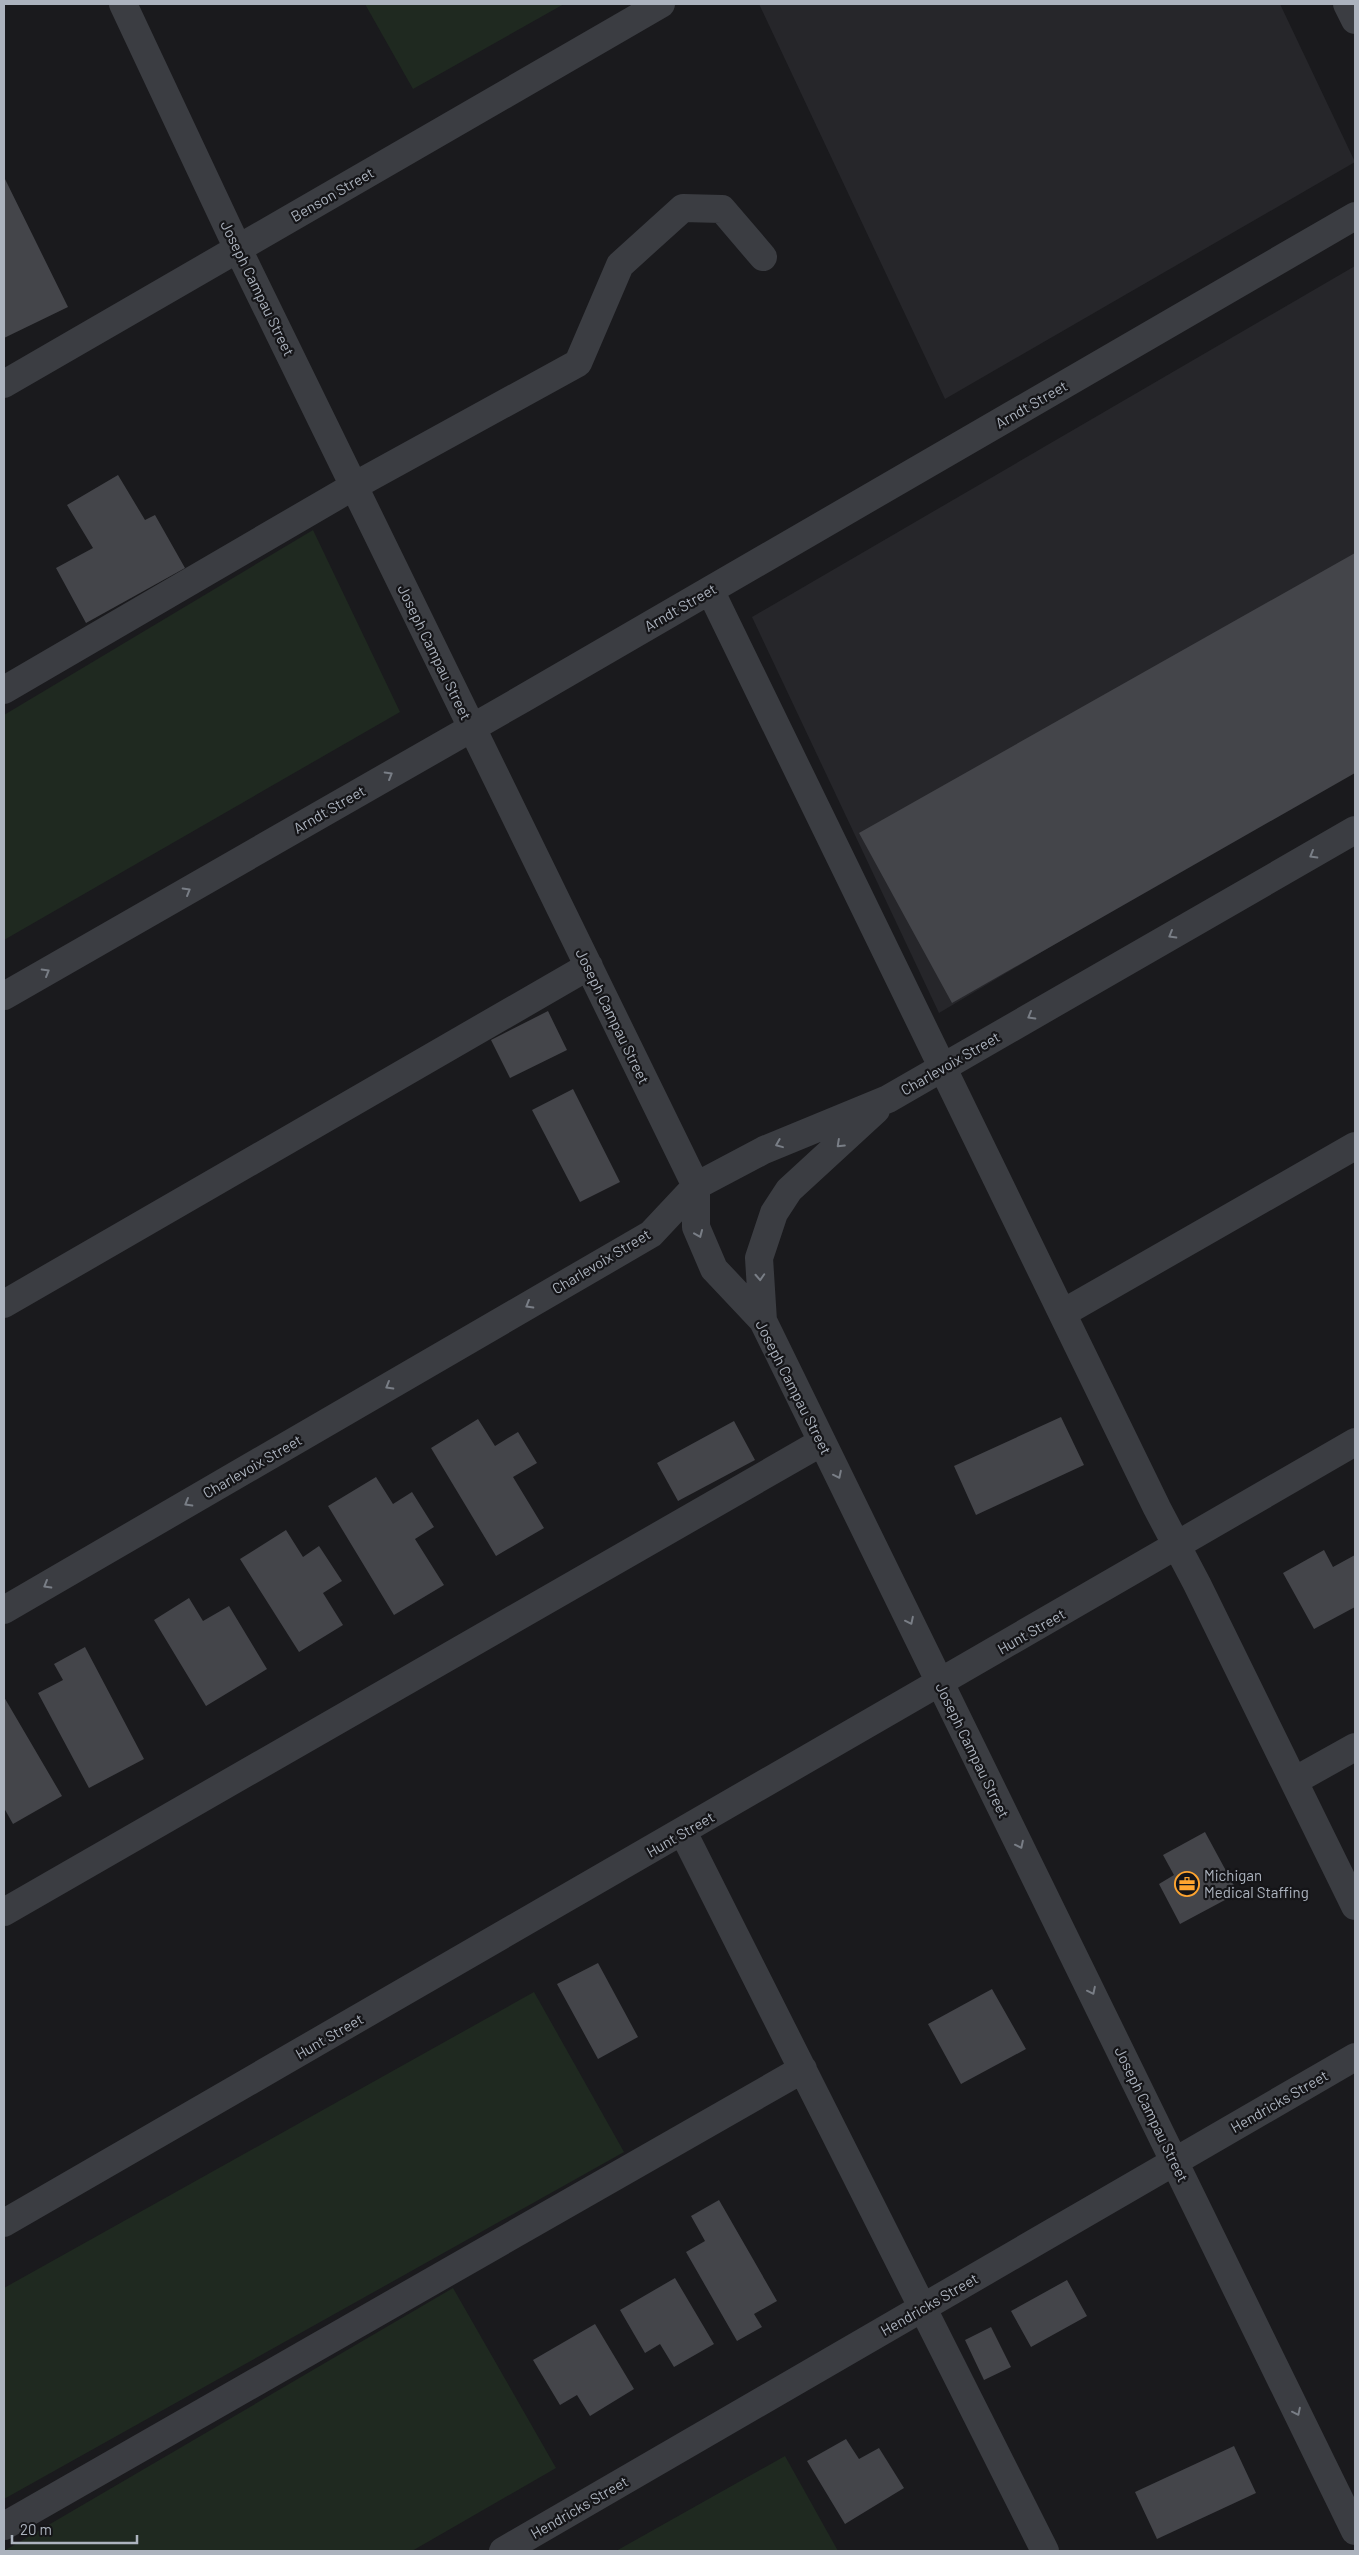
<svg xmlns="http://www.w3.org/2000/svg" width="1359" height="2555" font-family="Barlow,sans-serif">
<rect width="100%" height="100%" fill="#1a1a1d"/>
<path fill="#26262a" d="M759 4H1280L1355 162 945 399Z
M1355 266V766L939 1013 752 617Z"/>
<path fill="#1f2920" d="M365 4H564L413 89Z
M313 530 400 712 4 940V715Z
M534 1992 624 2152 4 2499V2288Z
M453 2288 556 2468 412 2551H4Z
M785 2456 838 2551H616Z"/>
<path fill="#44454a" d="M4 177 68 307 4 338Z
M118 475 145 520 155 515 185 568 86 623 56 568 93 548 67 505Z
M1355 553V773L952 1003 859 833Z
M548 1011 567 1050 510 1078 491 1040Z
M573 1089 620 1182 580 1202 532 1110Z
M1061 1417 1084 1465 976 1515 954 1466Z
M478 1419 495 1446 518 1432 537 1463 513 1477 544 1528 496 1556 431 1448Z
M734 1421 755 1460 678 1501 657 1463Z
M376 1477 393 1504 412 1492 434 1527 415 1539 444 1585 394 1615 328 1506Z
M286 1530 303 1557 319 1546 342 1581 323 1593 343 1625 299 1652 240 1559Z
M1324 1550 1333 1567 1355 1555V1607L1314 1629 1283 1573Z
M189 1598 203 1621 229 1606 267 1669 206 1706 154 1620Z
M85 1647 144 1759 89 1788 38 1693 63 1680 54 1664Z
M4 1697 62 1796 13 1824 4 1808Z
M1205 1832 1238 1893 1180 1924 1159 1884 1174 1875 1163 1855Z
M598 1963 638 2037 598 2059 557 1984Z
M992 1989 1026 2049 961 2084 928 2024Z
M719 2200 777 2301 754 2314 762 2327 737 2341 686 2252 705 2241 691 2216Z
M675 2278 714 2344 674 2367 660 2344 645 2353 620 2310Z
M1067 2280 1087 2316 1031 2347 1011 2311Z
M595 2324 634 2389 590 2416 577 2395 560 2405 533 2360Z
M991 2327 1011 2367 984 2380 965 2340Z
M846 2439 859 2459 879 2448 904 2488 845 2524 807 2461Z
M1234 2446 1256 2493 1157 2539 1135 2492Z"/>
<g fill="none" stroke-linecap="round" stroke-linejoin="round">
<path stroke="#3b3d42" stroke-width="28" d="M123 4 238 249 696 1186V1227L714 1269 763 1321 1355 2531
M1347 4 1355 20
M4 384 661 4
M710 590 1157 1508 1197 1584 1355 1906
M4 690 354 486 578 363 620 265 683 208 722 209 763 257
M4 996 524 698 1355 216
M4 1304 589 966
M1063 1313 1355 1146
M763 1321 759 1258 774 1213 789 1190 876 1110
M4 1610 651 1234 696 1186 764 1150 888 1099 1355 830
M1294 1781 1355 1747
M683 1832 1045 2551
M4 1912 822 1442
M4 2223 1355 1442
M4 2526 803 2069
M503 2551 1355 2057"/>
</g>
<defs><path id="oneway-chevron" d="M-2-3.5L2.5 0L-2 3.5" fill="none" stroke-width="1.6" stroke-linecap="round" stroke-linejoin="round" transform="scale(1.25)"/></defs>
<g stroke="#797e86">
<use href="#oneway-chevron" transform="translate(389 775) rotate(-30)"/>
<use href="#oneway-chevron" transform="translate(1313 855) rotate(150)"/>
<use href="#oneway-chevron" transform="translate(187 891) rotate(-30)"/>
<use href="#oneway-chevron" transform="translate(1172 935) rotate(150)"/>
<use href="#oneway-chevron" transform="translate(46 972) rotate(-30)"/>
<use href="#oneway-chevron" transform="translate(1031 1016) rotate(150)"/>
<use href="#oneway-chevron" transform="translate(779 1144) rotate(158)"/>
<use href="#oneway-chevron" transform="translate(840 1144) rotate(137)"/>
<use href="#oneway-chevron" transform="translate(699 1234) rotate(67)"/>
<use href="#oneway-chevron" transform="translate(760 1277) rotate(87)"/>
<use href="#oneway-chevron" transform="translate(529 1305) rotate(150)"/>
<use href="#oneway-chevron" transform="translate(389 1386) rotate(150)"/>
<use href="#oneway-chevron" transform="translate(838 1475) rotate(64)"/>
<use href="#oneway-chevron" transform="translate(188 1503) rotate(150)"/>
<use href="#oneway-chevron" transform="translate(47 1585) rotate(150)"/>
<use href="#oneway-chevron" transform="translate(910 1621) rotate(64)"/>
<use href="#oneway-chevron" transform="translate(1020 1845) rotate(64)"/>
<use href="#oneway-chevron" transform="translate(1092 1991) rotate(64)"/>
<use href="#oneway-chevron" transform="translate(1297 2412) rotate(64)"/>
</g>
<defs>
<symbol id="office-ring" viewBox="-11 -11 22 22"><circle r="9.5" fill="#151518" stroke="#ffa530" stroke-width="1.5"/><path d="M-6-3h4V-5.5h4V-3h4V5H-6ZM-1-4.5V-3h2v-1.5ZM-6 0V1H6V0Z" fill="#ffa530"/></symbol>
</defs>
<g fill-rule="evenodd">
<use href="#office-ring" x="1173" y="1870" width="28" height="28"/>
</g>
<g text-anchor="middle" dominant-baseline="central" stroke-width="4.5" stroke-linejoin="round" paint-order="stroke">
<g font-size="15" fill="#acb3be" stroke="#151518">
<text transform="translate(332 194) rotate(-30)">Benson Street</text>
<text transform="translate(258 288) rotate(64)">Joseph Campau Street</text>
<text transform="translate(1031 404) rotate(-30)">Arndt Street</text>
<text transform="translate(680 607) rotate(-30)">Arndt Street</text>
<text transform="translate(435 652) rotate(64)">Joseph Campau Street</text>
<text transform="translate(329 809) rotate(-30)">Arndt Street</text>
<text transform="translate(613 1016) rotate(64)">Joseph Campau Street</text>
<text transform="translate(950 1063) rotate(-30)">Charlevoix Street</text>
<text transform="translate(601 1261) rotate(-31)">Charlevoix Street</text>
<text transform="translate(794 1387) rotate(63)">Joseph Campau Street</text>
<text transform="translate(252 1466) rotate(-30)">Charlevoix Street</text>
<text transform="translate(1031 1631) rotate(-30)">Hunt Street</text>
<text transform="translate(973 1750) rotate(64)">Joseph Campau Street</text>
<text transform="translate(680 1834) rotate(-30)">Hunt Street</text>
<text transform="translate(329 2036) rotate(-30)">Hunt Street</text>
<text transform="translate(1279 2101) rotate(-30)">Hendricks Street</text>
<text transform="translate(1152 2114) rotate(64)">Joseph Campau Street</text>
<text transform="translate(929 2304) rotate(-30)">Hendricks Street</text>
<text transform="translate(579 2507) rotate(-30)">Hendricks Street</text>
</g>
<g font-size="15" fill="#acb3be" stroke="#151518" text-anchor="start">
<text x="1204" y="1875">Michigan<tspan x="1204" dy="17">Medical Staffing</tspan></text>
</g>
</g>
<rect width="1359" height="2555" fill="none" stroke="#acb3be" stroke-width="10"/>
<path d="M12 2535v8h125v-8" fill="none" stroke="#acb3be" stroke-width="2.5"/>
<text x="20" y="2535" font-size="15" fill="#acb3be" stroke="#151518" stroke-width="4" paint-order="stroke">20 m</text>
</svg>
